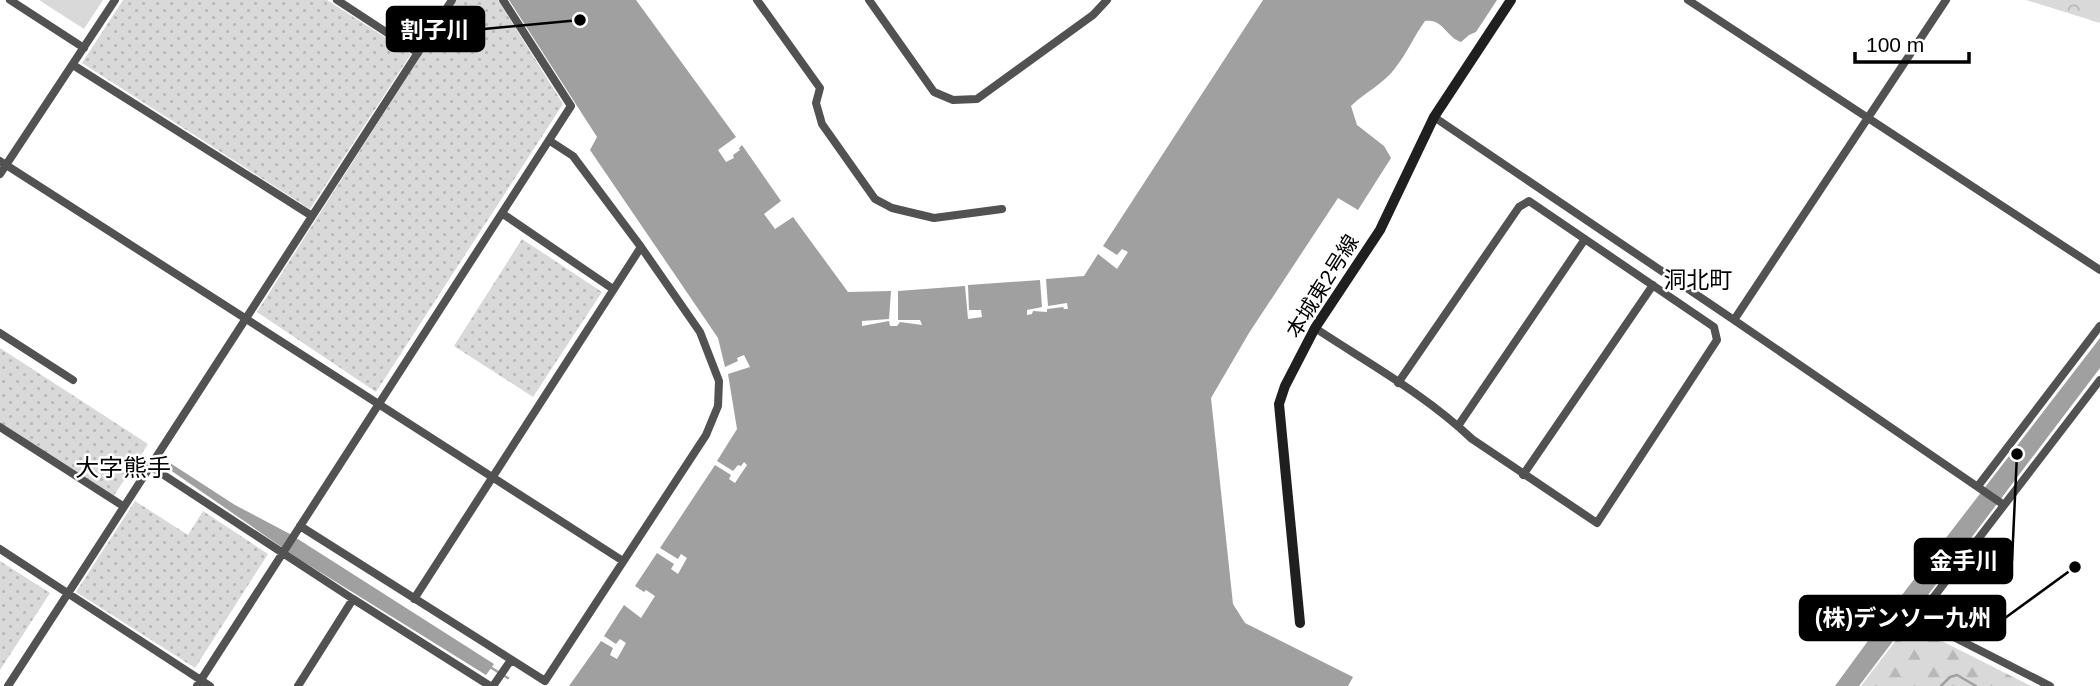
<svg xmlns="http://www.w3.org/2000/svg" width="2100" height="686" font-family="Helvetica,'Noto Sans JP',sans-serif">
<defs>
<pattern id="grass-dots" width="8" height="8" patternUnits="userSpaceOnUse" patternTransform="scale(1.75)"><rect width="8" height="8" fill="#d9d9d9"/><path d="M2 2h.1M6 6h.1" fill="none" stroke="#b8b8b8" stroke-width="1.8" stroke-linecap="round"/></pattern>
<pattern id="forest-firs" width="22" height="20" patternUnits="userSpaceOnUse" patternTransform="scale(1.75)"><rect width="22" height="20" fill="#d9d9d9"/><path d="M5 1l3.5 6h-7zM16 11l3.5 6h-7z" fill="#b8b8b8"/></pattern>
<pattern id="park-crowns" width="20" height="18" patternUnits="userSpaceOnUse" patternTransform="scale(1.75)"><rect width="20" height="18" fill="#d9d9d9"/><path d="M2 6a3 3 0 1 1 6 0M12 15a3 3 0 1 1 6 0" fill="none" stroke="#b8b8b8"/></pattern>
</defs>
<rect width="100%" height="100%" fill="#fff"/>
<path fill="url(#grass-dots)" d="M123 0H327L411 54 310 209 82 63Z
M456 0H498L563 104 376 392 257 312Z
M522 239 602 292 533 397 454 346Z
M0 348 148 444 113 497 0 423Z
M135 501 188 535 203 511 268 554 195 668 76 592Z
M0 561 50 593 0 670Z"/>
<path fill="url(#forest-firs)" d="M1920 630 2031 686H1861L1900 635Z"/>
<path fill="url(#park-crowns)" d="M2026 0H2100V23Z"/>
<path fill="#d9d9d9" d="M39 0H103L84 29Z"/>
<path fill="#a0a0a0" d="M509 0H636L736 137 718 150 726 162 734 158 733 155 740 150 739 148 742 145 781 201 764 214 775 229 793 217 848 292 891 291 889 319 862 321V326L889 321 890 326H897L900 322 922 325 920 320H898V291L965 286 968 319 982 317 981 310H969L968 285 1040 280 1042 307 1027 310V315L1032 314 1033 311 1047 312V309L1063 307 1064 309H1068L1067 303 1048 306 1046 279 1084 276 1098 254 1117 269 1128 252 1122 249 1117 255 1103 246 1263 0H1497L1476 32 1469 35 1461 42C1446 37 1443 18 1425 21 1414 36 1407 53 1396 67 1384 84 1365 92 1351 106L1357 125 1384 146 1391 158 1358 210 1338 198 1249 333 1211 398 1233 604 1245 623 1353 677 1348 686H569L601 641 613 648 610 655 617 659 626 643 620 639 616 644 604 636 624 605 641 618 655 596 646 590 644 592 635 586 657 553 674 564 671 569 678 574 687 558 681 554 678 559 660 548 715 465 731 475 729 479 735 483 747 465 744 462 741 466 738 465 733 471 717 461 737 429 728 374 750 367 744 355 737 358 738 361 725 367 718 338 590 150 597 137Z
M2100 338V368L1859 686H1835L1895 604Z
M167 461 235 505 290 534 494 664 486 675 299 559 163 465Z"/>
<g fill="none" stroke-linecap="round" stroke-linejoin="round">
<path stroke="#a0a0a0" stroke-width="2.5" d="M490 667 508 678
M1941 686 1950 677 1957 675 1976 686"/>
<path stroke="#525252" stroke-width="8" d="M10 0 84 48
M337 0 418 53
M757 0 820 88 816 103 822 124 875 199 892 208 934 218 1002 209
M869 0 934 92 953 100 977 99 1093 15 1107 0
M1688 0 2100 270
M73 65 312 216
M1434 117 1734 320 1946 0
M0 161 623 561
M0 174 115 0
M503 214 613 289
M1734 320 2004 505
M1315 328C1368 363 1426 395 1472 439L1597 523 1717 340 1714 327 1529 201 1519 207 1398 383
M0 333 73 380
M1458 426 1585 239
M0 427 123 506
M150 466 353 599 298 686
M1523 475 1653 285
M1978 486 2100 326
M300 526 545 681 706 435 718 406 719 381 700 332 641 247 573 156 550 141
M0 549 210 686
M353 599 490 686
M414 599 641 247
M8 686 452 0
M197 686 571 106 503 0
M493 686 511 660
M2050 686 1928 624 1924 619 1926 607 2100 380"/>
<path stroke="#1f1f1f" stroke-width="10" d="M1300 623 1279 404 1285 386 1315 328 1380 230 1434 117 1511 0"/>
</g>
<g text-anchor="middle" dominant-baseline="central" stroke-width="5" stroke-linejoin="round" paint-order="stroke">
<g font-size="21" fill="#000" stroke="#fff">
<text transform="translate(1322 286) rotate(-58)">本城東2号線</text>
</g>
<g font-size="23" fill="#000" stroke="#fff">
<text x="1698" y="280">洞北町</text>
</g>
<g font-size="24" fill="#000" stroke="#fff">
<text x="123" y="467">大字熊手</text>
</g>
</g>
<path fill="none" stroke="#000" stroke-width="2.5" d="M580 20L484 29M2017 454L2012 561M2075 567L2005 618"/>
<g fill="#000" stroke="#fff" stroke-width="2.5">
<circle cx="580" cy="20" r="7"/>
<circle cx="2017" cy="454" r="7"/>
<circle cx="2075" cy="567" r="7"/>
</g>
<g fill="#000" stroke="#000" stroke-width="2.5">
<rect x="387" y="7" width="97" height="44" rx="7"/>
<rect x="1915" y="539" width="97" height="44" rx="7"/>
<rect x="1800" y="596" width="205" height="44" rx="7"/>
</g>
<g font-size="23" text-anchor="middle" font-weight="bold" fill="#fff">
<text x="435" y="38">割子川</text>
<text x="1964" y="569">金手川</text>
<text x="1903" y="626">(株)デンソー九州</text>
</g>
<path d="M1855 52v10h114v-10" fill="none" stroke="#000000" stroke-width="3.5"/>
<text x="1866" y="52" font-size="21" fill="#000000" stroke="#ffffff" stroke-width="5" paint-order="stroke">100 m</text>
</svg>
